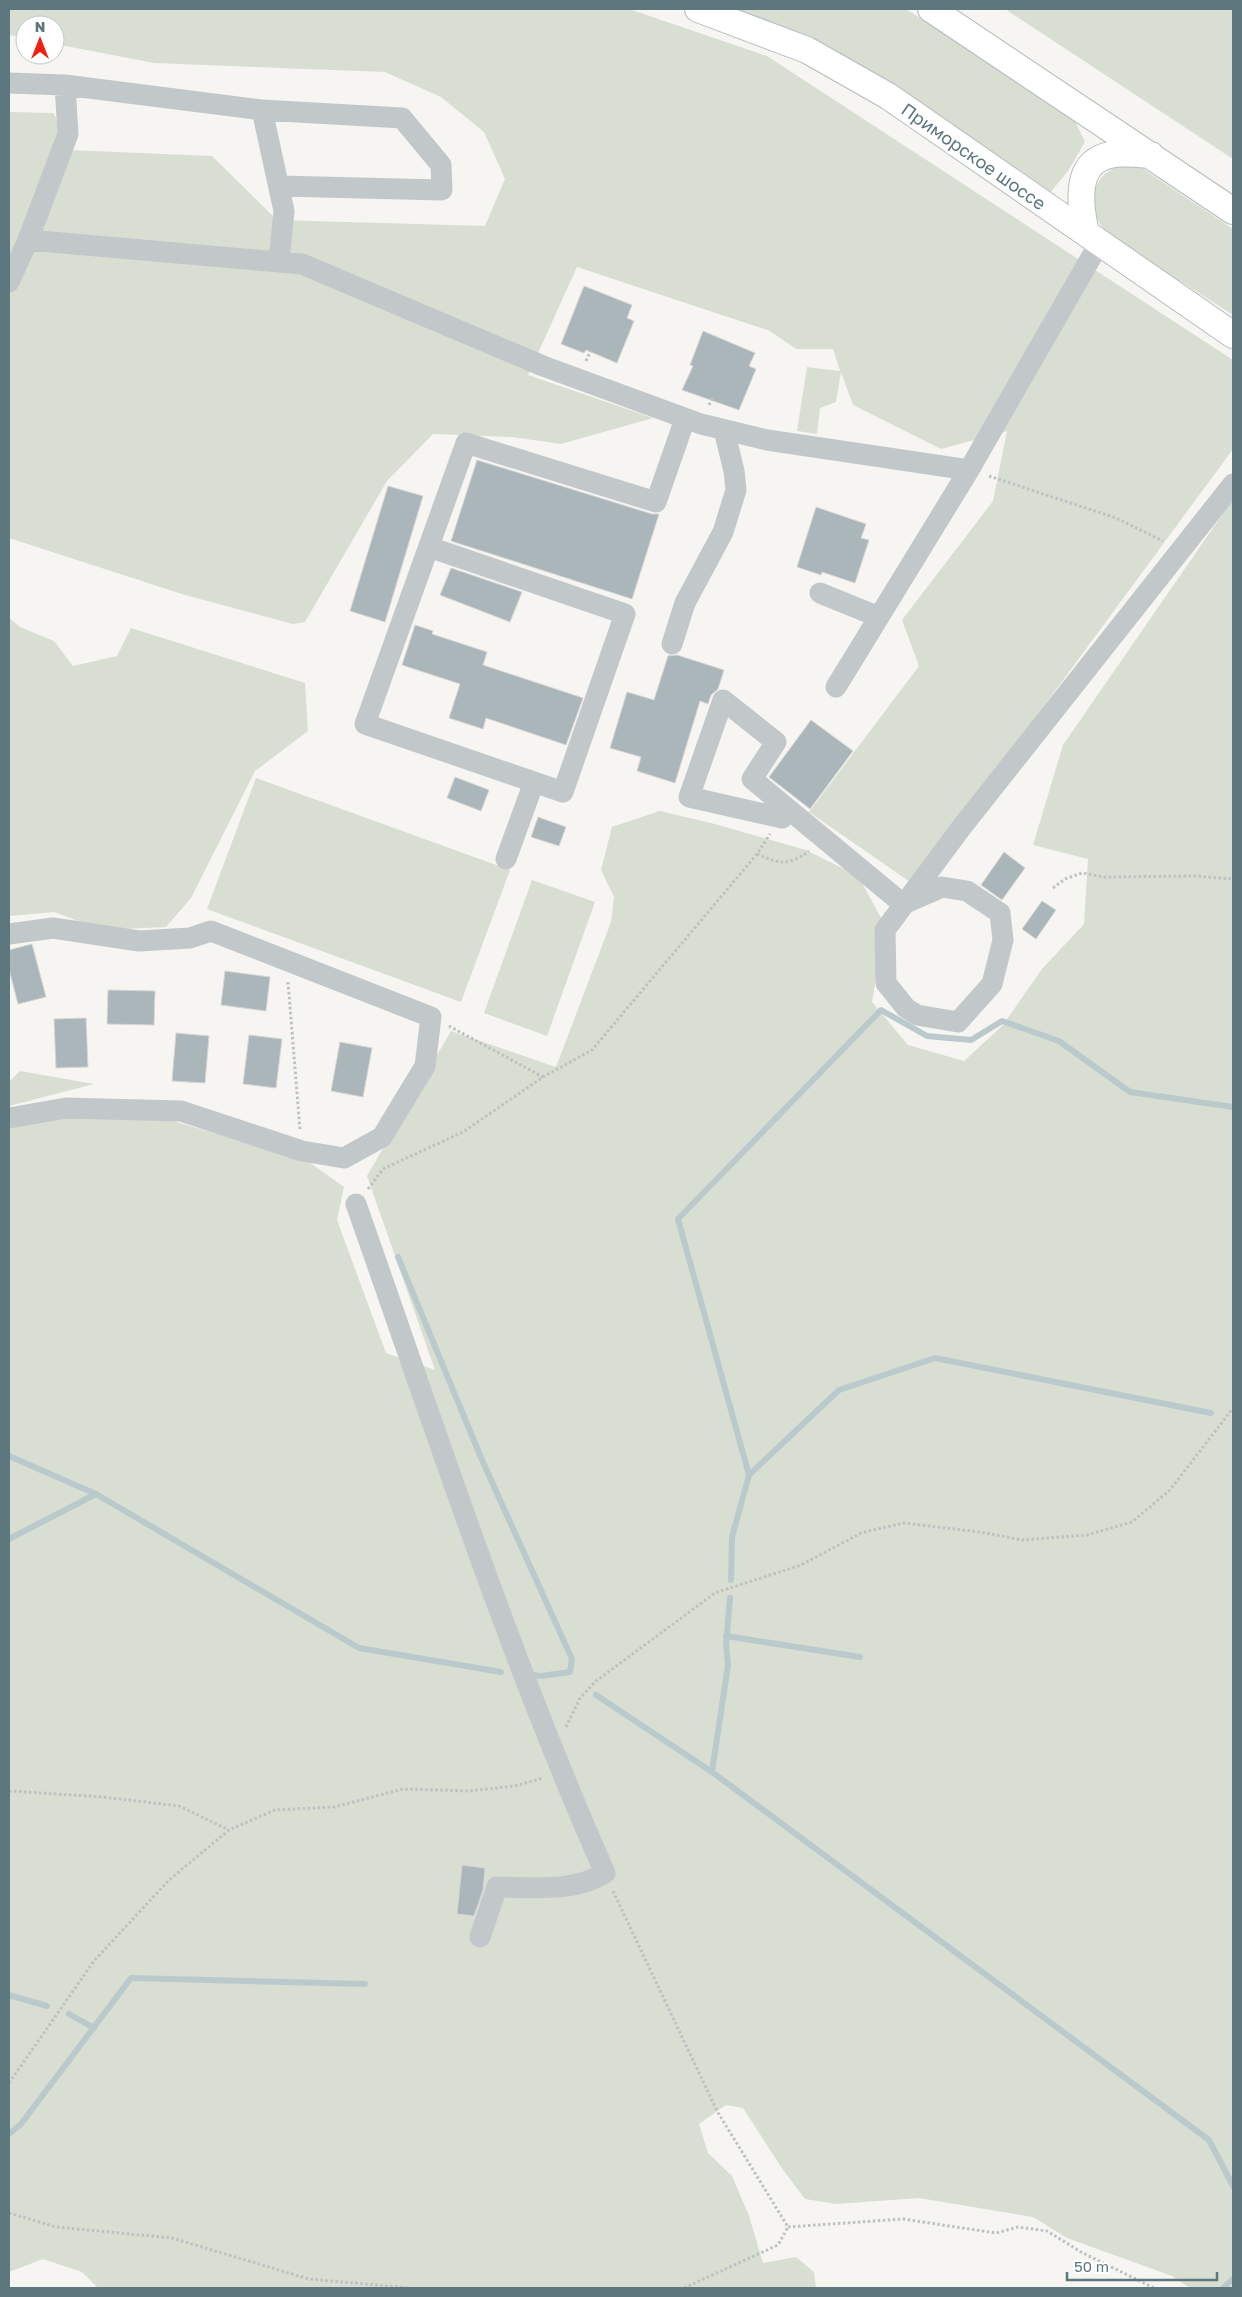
<svg xmlns="http://www.w3.org/2000/svg" width="1242" height="2297" font-family="'Golos Text',sans-serif">
<rect width="100%" height="100%" fill="#f6f5f1"/>
<path fill="#d8ded2" d="M9 9H629L767 56 1233 360V449L913 884 809 812 919 666 902 620 993 501 1007 431 941 449 853 405 841 372 836 402 820 408 817 434 797 431 807 367 840 371 833 349H796L770 331 577 267 528 375 653 418 561 444 512 437 433 434 387 481 305 622 293 624 185 595 9 538V112L54 113 68 150 212 156 277 220 485 226 505 179 484 132 441 97 385 72 154 63 55 44V25H25V38L9 35Z
M729 9H906L1074 119 1085 142 1068 171 1049 194Z
M1005 9H1233V160V159Z
M1128 165 1142 168 1233 229V315L1121 243C1112 236 1101 229 1097 218 1086 193 1100 167 1128 165Z
M1233 499V2288H1190L1172 2276 1067 2238 1033 2217 919 2198 836 2204 805 2199 781 2167 743 2108 726 2105 699 2124 708 2153 732 2176 749 2216 763 2263 796 2257 814 2272 816 2288H98L82 2272 43 2259 9 2272V1122L49 1116 173 1121 306 1160 344 1187 337 1220 386 1353 435 1370 367 1176 451 1031 556 1067 611 922 614 897 601 870 612 827 660 811 711 823 806 850 858 876 885 925 872 1002 908 1045 964 1061 1003 1025 1042 969 1084 924 1088 859 1033 845 1063 745Z
M9 618 20 627 54 641 73 666 117 656 131 628 305 683 308 731 255 771 191 898 166 927 102 930 54 912 9 916Z
M256 778 510 870 461 1002 207 909Z
M532 880 595 902 547 1036 484 1013Z
M20 1071 94 1084 9 1106V1082Z"/>
<g fill="none" stroke-linecap="round" stroke-linejoin="round">
<path stroke="#bacacc" stroke-width="6" d="M398 1257 482 1460 572 1659 570 1672 541 1676 530 1675
M9 1456 96 1494 359 1648 501 1672
M749 1475 839 1390 935 1358 1211 1413
M9 1539 96 1494
M731 1580 732 1537 749 1475 678 1219 881 1010 927 1036 971 1040 1002 1021 1059 1041 1130 1092 1233 1107
M730 1598 726 1645 728 1665 712 1772 1209 2140 1233 2186
M726 1636 860 1657
M596 1695 712 1772
M9 1995 47 2006
M69 2014 94 2028
M9 2134 21 2124 131 1978 365 1984
M1223 2288 1233 2279"/>
</g>
<path fill="#aab6b9" stroke="#d7d6d4" d="M584 286 632 305 627 318 634 321 617 363 586 350 584 353 561 344Z
M703 331 755 353 749 366 756 369 739 410 682 390 693 366 690 365Z
M477 460 652 514H659L632 599 451 541Z
M388 486 423 496 385 622 350 611Z
M816 507 866 524 861 538 869 540 855 583 822 572 821 575 797 567Z
M451 568 522 592 510 622 440 595Z
M415 625 433 631 432 634 487 652 483 665 583 698 566 745 486 718 483 729 449 718 460 684 402 665Z
M677 655 724 670 718 689 711 695 708 704 700 701 675 783 637 771 641 757 610 748 627 692 654 700 668 656Z
M811 720 853 751 810 809 769 777Z
M455 777 489 790 481 811 447 798Z
M538 817 566 827 559 846 531 837Z
M1004 852 1025 868 1002 900 981 885Z
M1042 901 1056 910 1036 939 1022 929Z
M32 944 46 997 18 1004 9 969V950Z
M225 971 270 977 266 1011 221 1005Z
M108 990 155 991 154 1025 107 1024Z
M86 1018 88 1067 56 1068 54 1019Z
M176 1033 209 1036 205 1083 172 1081Z
M249 1035 282 1039 276 1088 243 1084Z
M340 1042 372 1048 363 1097 331 1091Z
M462 1865 485 1868 483 1890 474 1916 457 1914Z"/>
<g fill="none" stroke-linecap="round" stroke-linejoin="round">
<defs>
<path id="major" d="M698 9 807 50 888 96 1233 335
M931 9 1233 211
M1086 233C1081 211 1074 170 1101 158 1116 151 1135 154 1151 155"/>
</defs>
<use href="#major" stroke="#b5bbbd" stroke-width="28"/>
<path stroke="#bdc1c2" stroke-width="3" stroke-dasharray="2.5 2.5" stroke-linecap="butt" d="M586 361 591 350
M709 405 713 397
M989 476 1116 518 1163 541
M757 854C779 864 789 866 809 851
M1053 888 1065 879 1082 873 1104 877 1195 876 1233 879
M288 982 300 1130
M449 1026 543 1077
M368 1189 383 1169 463 1132 543 1077 592 1050 757 854 770 834
M566 1727 580 1698 596 1681 715 1593 801 1565 861 1533 903 1523 980 1532 1022 1540 1087 1535 1132 1522 1170 1490 1233 1408
M9 1791 103 1797 179 1806 229 1830
M613 1891 717 2111 788 2227
M9 2083 94 1961 169 1880 229 1830 275 1810 334 1807 403 1789 469 1791 515 1786 543 1778
M9 2213 56 2227 172 2238 309 2279 411 2288
M788 2227 903 2219 996 2233 1018 2227 1047 2231 1081 2252 1154 2288
M684 2288 778 2245 788 2227"/>
<path stroke="#c2c8ca" stroke-width="21" d="M9 83 65 85 262 110 402 118 441 165 442 190 279 186
M65 85 68 134 28 240 302 264 543 366 701 424 767 440 969 470
M262 110 284 211 279 261
M9 282 28 240
M429 547 625 614 563 792 365 724 466 443 656 502 685 419
M820 593 879 617
M672 644 685 603 723 532 736 490 734 471 724 430
M836 687 969 470 1100 242
M786 810 782 818 689 797 723 700 776 742 752 779 903 904
M506 859 534 782
M903 904 942 887 967 891 1000 913 1003 940 992 984 958 1022 917 1015 906 1008 886 983 885 930 961 828 1233 484
M9 934 53 928 139 941 190 938 211 931 431 1017 425 1066 382 1137 344 1158 302 1151 181 1111 66 1108 9 1118
M356 1204C435 1428 509 1656 605 1873 573 1893 533 1887 497 1887L480 1937"/>
<use href="#major" stroke="#fff" stroke-width="26"/>
</g>
<g text-anchor="middle" dominant-baseline="central" stroke-width="5" stroke-linejoin="round" paint-order="stroke">
<g font-size="18" fill="#5d777f" stroke="#fff">
<text transform="translate(974 156) rotate(35)">Приморское шоссе</text>
</g>
</g>
<rect width="1242" height="2297" fill="none" stroke="#5d777f" stroke-width="20"/>
<g transform="translate(40 40)"><circle r="24" fill="#ffffff" stroke="#bec9cc"/>
<path d="M0-4L9 19L0 12L-9 19Z" fill="#f31f13"/>
<text y="-8" font-size="14" font-weight="bold" text-anchor="middle" fill="#5d777f">N</text>
</g>
<path d="M1067 2272v8h150v-8" fill="none" stroke="#5d777f" stroke-width="2.5"/>
<text x="1074" y="2272" font-size="15" fill="#5d777f" stroke="#ffffff" stroke-width="4" paint-order="stroke">50 m</text>
</svg>
